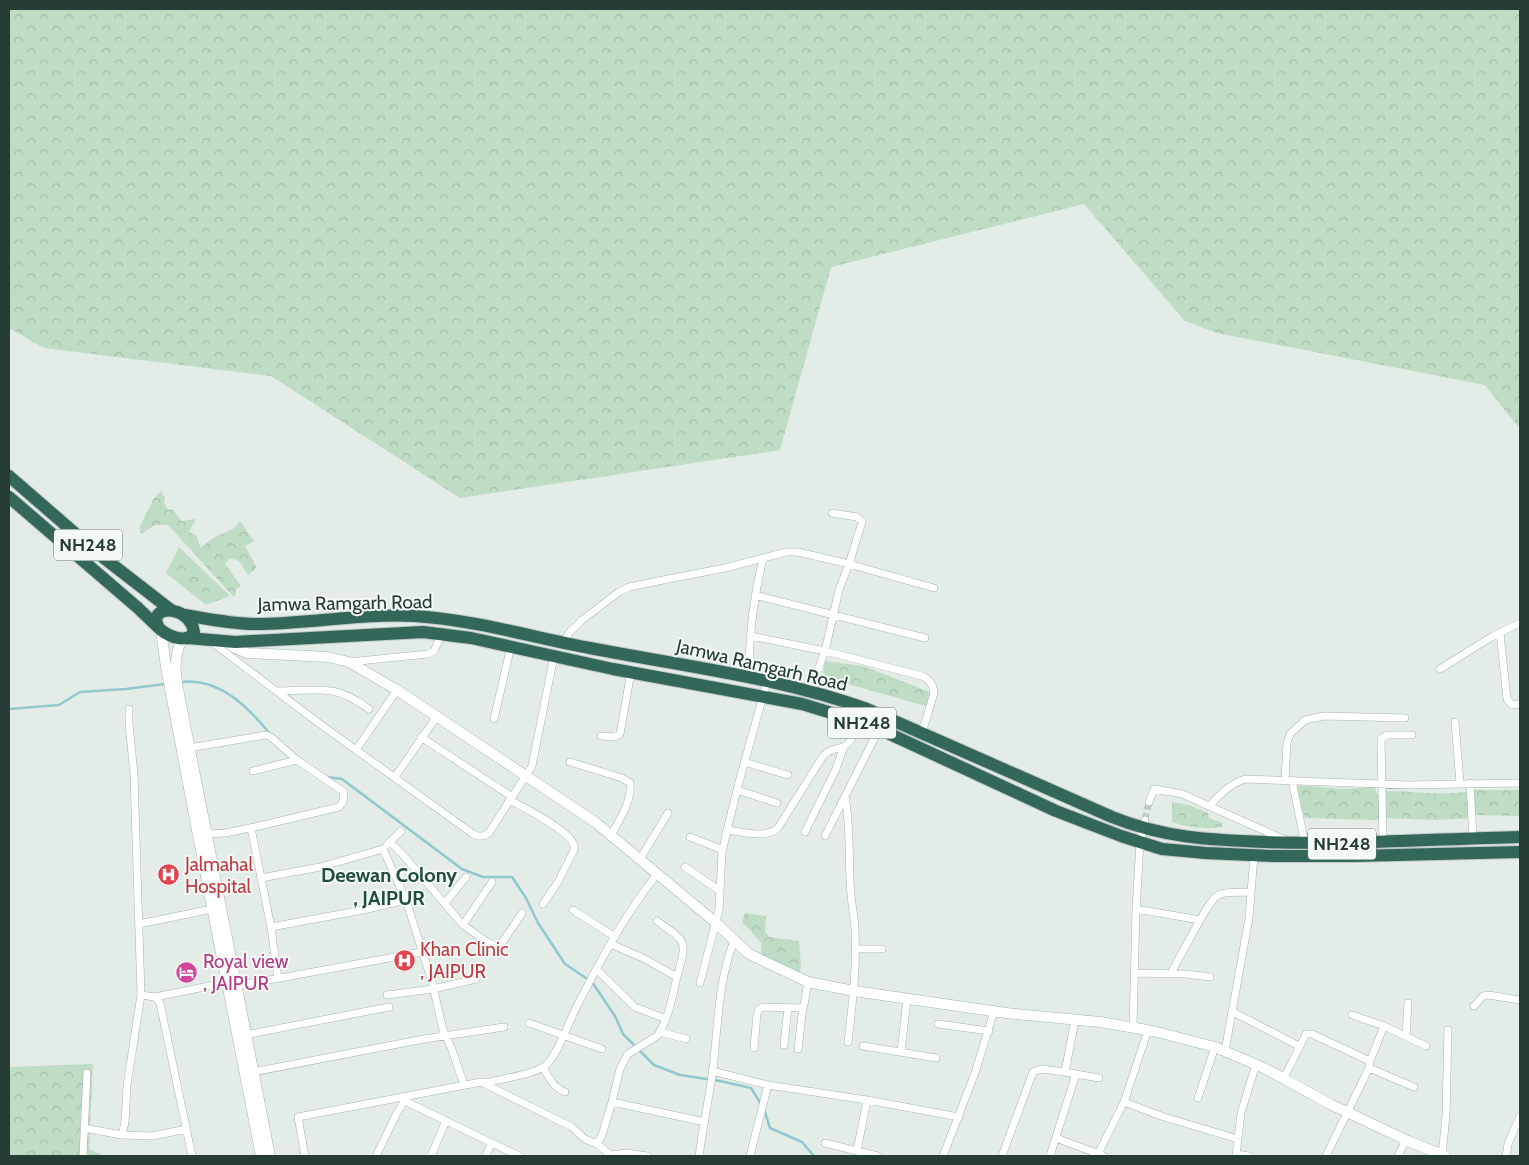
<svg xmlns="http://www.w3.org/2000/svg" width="1529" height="1165" font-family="Cabin,sans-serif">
<defs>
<pattern id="forest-crowns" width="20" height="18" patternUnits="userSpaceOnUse" patternTransform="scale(1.25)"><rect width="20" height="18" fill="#bfdcc5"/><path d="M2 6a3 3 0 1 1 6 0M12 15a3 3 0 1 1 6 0" fill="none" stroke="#a4beaa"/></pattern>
</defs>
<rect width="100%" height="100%" fill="#e4ece8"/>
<path fill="url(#forest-crowns)" d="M9 9H1520V429L1485 385 1217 333 1185 321 1084 204 831 267 780 450 460 498 271 376 44 348 9 328Z
M161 491 165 498 164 503 168 510 172 509 182 521 196 519 189 532 196 535 201 548 213 538 233 529 240 521 254 541 245 546 257 568 248 575 239 561 230 558 225 564 241 586 236 589 235 596H233L168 525H155L141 534 139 528 154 498Z
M179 547 230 596 206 605 166 573Z
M825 661 863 666 930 692 926 706 823 677Z
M1295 785 1343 789 1374 787 1378 795 1380 819 1374 820 1305 818 1295 789Z
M1474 790H1520V816L1474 815 1471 818 1438 820 1384 818 1386 791C1415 791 1446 797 1474 790Z
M1172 802 1189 805 1208 813 1209 818 1223 823 1222 827C1204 829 1189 828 1172 822Z
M745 913 766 916 765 931 769 937 799 941 801 964 799 978 762 958 761 942 742 922Z
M93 1064 89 1149 105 1156H9V1067Z"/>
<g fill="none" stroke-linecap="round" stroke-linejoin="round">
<path stroke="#91c8cd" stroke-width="2.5" d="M181 682C219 677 248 707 270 734
M9 709 59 705 80 692 126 689 165 684
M326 777 342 779 462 869 483 877H512L526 898 538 923 565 964 592 982 615 1016 623 1034 654 1065 680 1075 720 1081 751 1088 761 1104
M764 1109 770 1128 802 1142 814 1156"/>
<path stroke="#bec9c4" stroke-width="7" stroke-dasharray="7 3.5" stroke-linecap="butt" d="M1145 820 1149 802"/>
<defs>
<path id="street" d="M755 595 925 638
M1500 633 1507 699 1512 705 1520 704
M751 636 825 651 922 676C930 680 933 684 934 693L922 733
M213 643 320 724 473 834C479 837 483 837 489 833L510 800C524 808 567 829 573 843 575 846 574 847 574 850L558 882 543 904
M563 643 570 632 582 620 619 592 629 587 668 579 725 568 786 552H798L849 564 934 588
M349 662 428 654 434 651 442 634
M1440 669 1493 636 1520 623
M749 677C749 637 753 598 763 559
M767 682 739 782 727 830C743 832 765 839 778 828L823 756C830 748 836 750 845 746 852 742 857 729 862 722
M278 691C319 691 334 683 369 709
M810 692 825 651 839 590 849 564 862 522 857 517 832 513
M129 709V723L134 775 141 995 155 997 160 1003 192 1156
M494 719 511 646
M1455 722 1460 783
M601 736 614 737 620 734 631 672
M421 737 512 797 510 799
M189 748 266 735 271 737 297 760
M356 750 397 690
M570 762 622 778 630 783C632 802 620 819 611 835
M744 762 788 775
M395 777 437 716
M1285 780 1287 743 1290 734 1305 720 1324 716 1405 718
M1292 780 1305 844
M1470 783 1473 838
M737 790 777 803
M845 796C851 829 848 861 851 895 852 907 855 920 855 932 857 969 852 1006 848 1042
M512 797 532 766 554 656
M1149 802 1154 789 1182 794 1285 840
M1210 805C1221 794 1229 784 1245 779L1408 785 1520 783
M251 828 271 927 278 979
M805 832 836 769 844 746
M206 834 225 833 255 827 339 807 343 802 344 792 297 760 253 771
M825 836 879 729
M690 837 723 850
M390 842 404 856 463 925 487 942 495 946H500L522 913
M1383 843 1381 739 1387 735H1412
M387 845 401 831
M640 859 668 813
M685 867 720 891
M261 878 320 867 383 849 406 900 432 982 443 1030 451 1047 464 1085
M445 903 466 877
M1136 909 1200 920 1171 973
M573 910 615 937
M1200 920C1218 889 1216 893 1251 892
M657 921C688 943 687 940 677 977
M139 924 212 909
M463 925 492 882
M271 927 363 910 406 900
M611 944 643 958 677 977C672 997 669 1019 657 1036L628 1054 620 1069 612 1102
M856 949H882
M597 970 635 1007 666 1019
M1134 973 1186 974 1210 977
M700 983 719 910 722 853 727 830
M236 986 422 952
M387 995 433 989 476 979
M155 997 229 982
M1474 1006 1483 996 1488 995 1520 1000
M1233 1012 1299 1046
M1352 1015 1384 1026 1426 1046
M529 1023 602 1049
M938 1024 989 1031
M1133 1027 1136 909 1140 843 1145 820
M1148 1030 1124 1102 1164 1117 1238 1139
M660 1032 686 1039
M245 1035 389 1007
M1406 1036 1408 1003
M784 1045 788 1008
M863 1046 936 1058
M754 1048 757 1014 759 1009 763 1007 801 1008 804 1005 808 982
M798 1049 803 1006
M1225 1051 1249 918 1254 855
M901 1052 907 999
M1370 1061 1384 1026
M543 1067C549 1078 553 1087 565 1092
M1369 1068 1414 1087
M712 1071 768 1085
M253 1072 424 1039 504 1027
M1076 1074 1099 1078
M1284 1078 1306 1034H1312L1370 1061 1369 1068 1326 1156
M483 1083C498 1080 536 1074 546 1065 557 1056 569 1022 576 1008 600 961 625 914 658 873
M401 1097 409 1103 519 1156
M1198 1098 1215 1047
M84 1128 122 1135 152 1136 187 1129
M122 1135 125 1122 127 1085 141 995
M1056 1138 1104 1156
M825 1143 857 1151
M597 1144 612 1156
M1098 1154 1124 1102
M1236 1154 1249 1156
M611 1155 626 1153 647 1156
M1442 1155 1446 1116 1448 1030
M83 1156 87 1073
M305 1156 298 1117 481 1082 572 1127 585 1139 597 1144 602 1135 612 1102 705 1122
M376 1156 397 1113 405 1100
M431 1156 446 1121
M486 1156 491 1143
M699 1156C703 1127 709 1098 713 1069 718 1026 718 981 734 941
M750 1156 768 1085 867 1100
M878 1156 857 1151 867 1100 959 1117
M943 1156 975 1073 994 1011
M1002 1156 1033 1072 1041 1069 1065 1072
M1050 1156 1076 1074 1065 1072 1075 1020
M1236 1156 1241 1113 1256 1064
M1398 1156 1406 1140
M1506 1156 1508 1144 1520 1116"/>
<path id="secondary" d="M161 630 166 667 196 825 261 1156
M182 639C173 660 175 672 179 694L270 1156
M226 641 233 647 247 653 328 657 349 662 397 690 595 822 715 922 749 954 808 982 854 991 1006 1013 1100 1022 1153 1031 1215 1047 1264 1068 1330 1104 1408 1141 1445 1156"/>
<path id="highway" d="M9 476 100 555 171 610
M9 497 138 608 161 630C170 637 188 644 194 632 190 604 145 604 159 628
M185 615C208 619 232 624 256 624 309 624 362 613 415 616 474 620 532 637 590 648 682 666 778 677 867 709L1112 817C1164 838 1210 840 1265 842 1350 845 1435 839 1520 837
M188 638 235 642 423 632 471 638 613 669 802 704 845 717 879 729 1056 811 1121 836 1162 849 1206 853 1273 856H1354L1520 852"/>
</defs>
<use href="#street" stroke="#a7b4af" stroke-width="8"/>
<use href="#secondary" stroke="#a3b7af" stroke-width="11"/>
<use href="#highway" stroke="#c2c9c6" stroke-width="14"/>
<use href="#street" stroke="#fff" stroke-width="7"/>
<use href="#secondary" stroke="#fff" stroke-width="10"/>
<use href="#highway" stroke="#336759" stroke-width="12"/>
</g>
<defs>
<symbol id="hospital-disc" viewBox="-11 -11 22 22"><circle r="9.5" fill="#e0444e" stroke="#f4f9f6"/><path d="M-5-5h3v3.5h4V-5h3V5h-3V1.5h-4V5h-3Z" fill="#fff"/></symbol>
<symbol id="hotel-disc" viewBox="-11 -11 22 22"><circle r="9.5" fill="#d1479c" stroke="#f4f9f6"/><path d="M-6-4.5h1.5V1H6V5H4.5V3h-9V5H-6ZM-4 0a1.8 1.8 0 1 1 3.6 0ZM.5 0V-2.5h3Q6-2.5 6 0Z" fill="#fff"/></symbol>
</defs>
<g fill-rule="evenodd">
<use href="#hospital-disc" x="156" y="862" width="25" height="25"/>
<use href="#hospital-disc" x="392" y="948" width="25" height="25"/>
<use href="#hotel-disc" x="174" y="960" width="25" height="25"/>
</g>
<g text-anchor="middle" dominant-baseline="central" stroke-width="4" stroke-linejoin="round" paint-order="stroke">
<g fill="#f4f9f6" stroke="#63756f" stroke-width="1">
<rect x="54" y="529.5" width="68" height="31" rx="4"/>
<rect x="828" y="707.5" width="68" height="31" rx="4"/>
<rect x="1308" y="828.5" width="68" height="31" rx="4"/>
</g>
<g font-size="18" font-weight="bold" fill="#253d35">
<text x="88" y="545">NH248</text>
<text x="862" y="723">NH248</text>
<text x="1342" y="844">NH248</text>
</g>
<g font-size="19" fill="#253d35" stroke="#f4f9f6">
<text transform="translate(345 603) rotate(-1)">Jamwa Ramgarh Road</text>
<text transform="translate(762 665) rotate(13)">Jamwa Ramgarh Road</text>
</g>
<g font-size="19" fill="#be3a42" stroke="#f4f9f6" text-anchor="start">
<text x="185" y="864">Jalmahal<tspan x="185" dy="22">Hospital</tspan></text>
<text x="420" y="949">Khan Clinic<tspan x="420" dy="22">, JAIPUR</tspan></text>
</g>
<g font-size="19" fill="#b23c85" stroke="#f4f9f6" text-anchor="start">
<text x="203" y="961">Royal view<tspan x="203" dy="22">, JAIPUR</tspan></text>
</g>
<g font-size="20" font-weight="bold" fill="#224e40" stroke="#f4f9f6">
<text x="389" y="875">Deewan Colony<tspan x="389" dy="23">, JAIPUR</tspan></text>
</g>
</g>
<rect width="1529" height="1165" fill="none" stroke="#253d35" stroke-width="20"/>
</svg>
